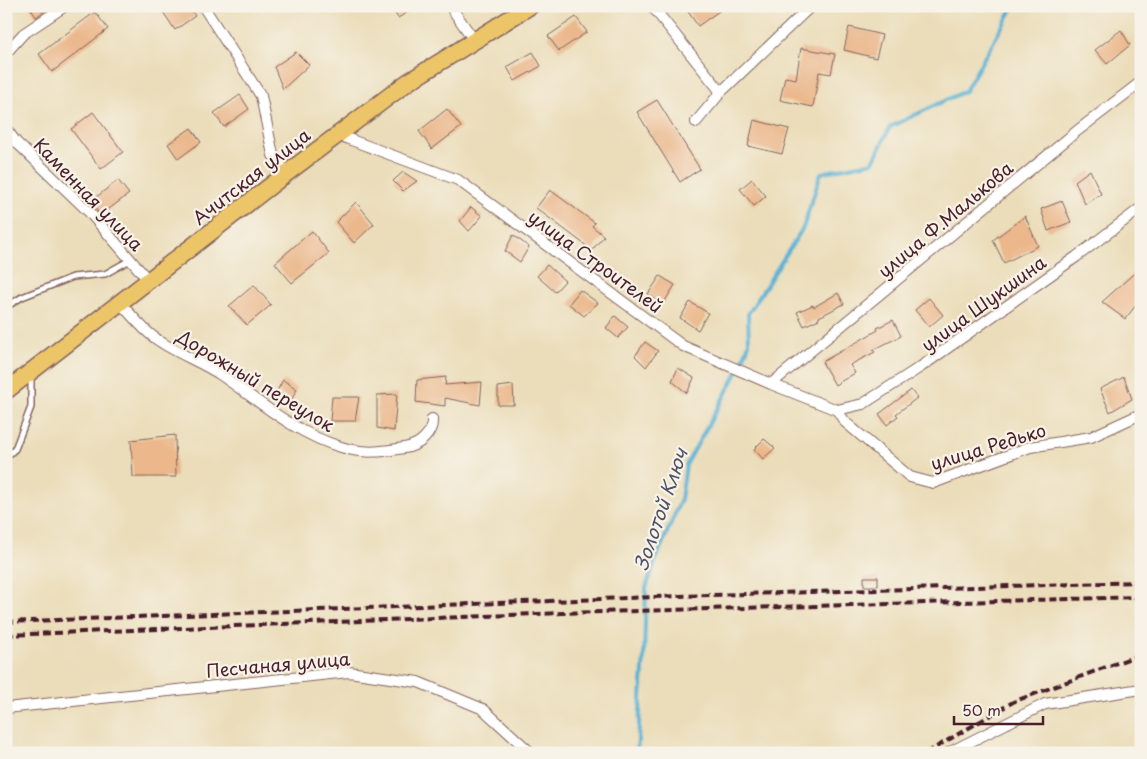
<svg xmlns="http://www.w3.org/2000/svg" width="1147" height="759" font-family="'Playpen Sans',sans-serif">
<rect width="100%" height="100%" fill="#f7f3e8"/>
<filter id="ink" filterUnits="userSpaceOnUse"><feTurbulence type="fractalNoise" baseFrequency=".02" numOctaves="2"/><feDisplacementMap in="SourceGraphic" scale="10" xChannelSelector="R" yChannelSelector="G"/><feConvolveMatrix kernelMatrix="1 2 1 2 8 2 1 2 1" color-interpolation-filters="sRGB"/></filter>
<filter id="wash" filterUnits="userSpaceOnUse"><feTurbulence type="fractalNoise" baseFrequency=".0096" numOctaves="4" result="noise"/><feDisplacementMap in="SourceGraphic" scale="20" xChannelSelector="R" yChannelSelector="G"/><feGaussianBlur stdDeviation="1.12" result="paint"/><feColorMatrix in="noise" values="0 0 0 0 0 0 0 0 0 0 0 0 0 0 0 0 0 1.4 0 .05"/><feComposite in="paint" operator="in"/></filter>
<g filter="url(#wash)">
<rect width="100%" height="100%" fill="#ebddb9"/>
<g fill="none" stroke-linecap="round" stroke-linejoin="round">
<path stroke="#56b0d3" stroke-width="4" d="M742 362 749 344 748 314 803 228 821 173 873 162 890 127 965 91 1014 6
M637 753 644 656 646 588 654 564 681 499 686 465 737 373"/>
</g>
<g id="blocks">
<path fill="#ebb78b" d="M29 6H52L36 17Z
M159 6H189L195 16 175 30Z
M390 6H418L398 18Z
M684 6H726L698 26Z
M95 12 108 29 52 72 39 54Z
M576 17 587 32 559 51 548 36Z
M849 27 882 35 876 58 844 50Z
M1121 30 1130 45 1107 64 1095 50Z
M801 48 835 54 831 74 819 72 813 107 780 100 785 77 796 79Z
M296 52 309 65 283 89 274 67Z
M533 52 541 66 515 81 507 67Z
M240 95 249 109 224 127 214 113Z
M657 100 700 169 680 182 637 112Z
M447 109 461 127 432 149 419 131Z
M93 112 123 152 101 169 71 129Z
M754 120 789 129 782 154 748 146Z
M191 128 201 142 178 159 168 144Z
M1090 170 1101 194 1085 204 1075 181Z
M403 172 417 181 403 191 393 181Z
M752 179 766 196 754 206 740 189Z
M118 180 129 194 101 215 90 202Z
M550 190 595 223 592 226 604 236 592 250 536 208Z
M1062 201 1071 222 1048 231 1041 209Z
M356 202 374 224 354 243 336 222Z
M471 207 482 216 469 231 460 221Z
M1025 216 1038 246 1004 263 993 240Z
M312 231 329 253 292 283 275 263Z
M513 235 529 247 520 262 505 251Z
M547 265 565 281 555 292 537 276Z
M1141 267V299L1125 319 1102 302Z
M660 276 675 285 663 304 648 294Z
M254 285 271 305 247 325 229 306Z
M580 290 598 303 584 316 569 304Z
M838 293 844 304 819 317V319L804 326 797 312 813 305 814 307Z
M929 298 943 315 929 327 915 310Z
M690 302 708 313 698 330 680 318Z
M615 316 628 327 618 338 606 328Z
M893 320 901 336 873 350 875 352 850 365 855 373 835 385 822 362 878 330 877 328Z
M645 342 658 351 646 367 635 356Z
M678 368 694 378 687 393 672 381Z
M446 377 445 385 482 382 480 405 445 398V406L416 402 417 380Z
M1124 377 1132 399 1110 412 1100 389Z
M283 380 297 389 291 401 277 391Z
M513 385 514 405H498V387Z
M911 390 917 398 896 414 898 416 887 425 879 414Z
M397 394 394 431 377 428V395Z
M332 397H359L355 421H330Z
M175 435 176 477H133L131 440Z
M764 439 775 448 763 459 754 449Z
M864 577H878V586H864Z"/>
</g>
</g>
<g filter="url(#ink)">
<use href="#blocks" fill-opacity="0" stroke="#82625d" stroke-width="1"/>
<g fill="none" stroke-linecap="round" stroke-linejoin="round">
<defs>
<path id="lane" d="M6 307 22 297 73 277 105 274 130 260
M6 457 15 449 31 407V377"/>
<path id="street" d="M203 6 261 96 273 155 287 173
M450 6 474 40
M652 6 721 92
M6 53 23 34 65 6
M696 122 721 92 811 6
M6 129 16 142 90 213 149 281
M338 135 458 180 683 346 771 384 837 410
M120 303C131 314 142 329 155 338 175 353 200 361 221 375 259 401 296 434 341 447 363 454 381 452 404 448 419 446 433 434 432 419
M771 384 1077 131 1141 82
M837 410 863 404 922 366 1076 257 1141 208
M837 410 845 422 910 477 933 483 1030 447 1091 437 1141 414
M6 708 349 672 418 682 483 709 531 753
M948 753 1045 704 1141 689"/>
<path id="primary" d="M6 391 287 173 408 82 530 6"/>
</defs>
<use href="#lane" stroke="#82625d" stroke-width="8"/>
<use href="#street" stroke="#82625d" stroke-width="12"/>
<use href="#primary" stroke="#82625d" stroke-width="19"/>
<use href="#lane" stroke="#fff" stroke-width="5"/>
<use href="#street" stroke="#fff" stroke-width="10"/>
<use href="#primary" stroke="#edc569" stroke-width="16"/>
<path stroke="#4a1f2b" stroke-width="4" stroke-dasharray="8 4" stroke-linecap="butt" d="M6 622 679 596 1141 582
M6 635 562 613 1141 597
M926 753 1013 702 1141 654"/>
</g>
</g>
<g text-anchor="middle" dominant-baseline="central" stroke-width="4.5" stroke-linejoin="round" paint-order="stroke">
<g font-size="18" fill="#4a1f2b" stroke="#f7f3e8">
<text transform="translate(251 176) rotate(-38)">Ачитская улица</text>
<text transform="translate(89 194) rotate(46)">Каменная улица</text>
<text transform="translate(945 219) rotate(-40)">улица Ф.Малькова</text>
<text transform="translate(596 261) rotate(36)">улица Строителей</text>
<text transform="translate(983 303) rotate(-36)">улица Шукшина</text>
<text transform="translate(256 380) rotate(31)">Дорожный переулок</text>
<text transform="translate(988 446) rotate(-17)">улица Редько</text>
<text transform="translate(278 664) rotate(-5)">Песчаная улица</text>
</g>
<g font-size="19" font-style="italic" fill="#4e5266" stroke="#f7f3e8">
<text transform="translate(660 509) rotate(-71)">Золотой Ключ</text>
</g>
</g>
<rect width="1147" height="759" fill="none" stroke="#f7f3e8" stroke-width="25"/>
<path d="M954 716v8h89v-8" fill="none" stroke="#4a1f2b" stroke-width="2.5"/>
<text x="962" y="716" font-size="15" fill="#4a1f2b" stroke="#f7f3e8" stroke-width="4" paint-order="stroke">50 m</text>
</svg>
